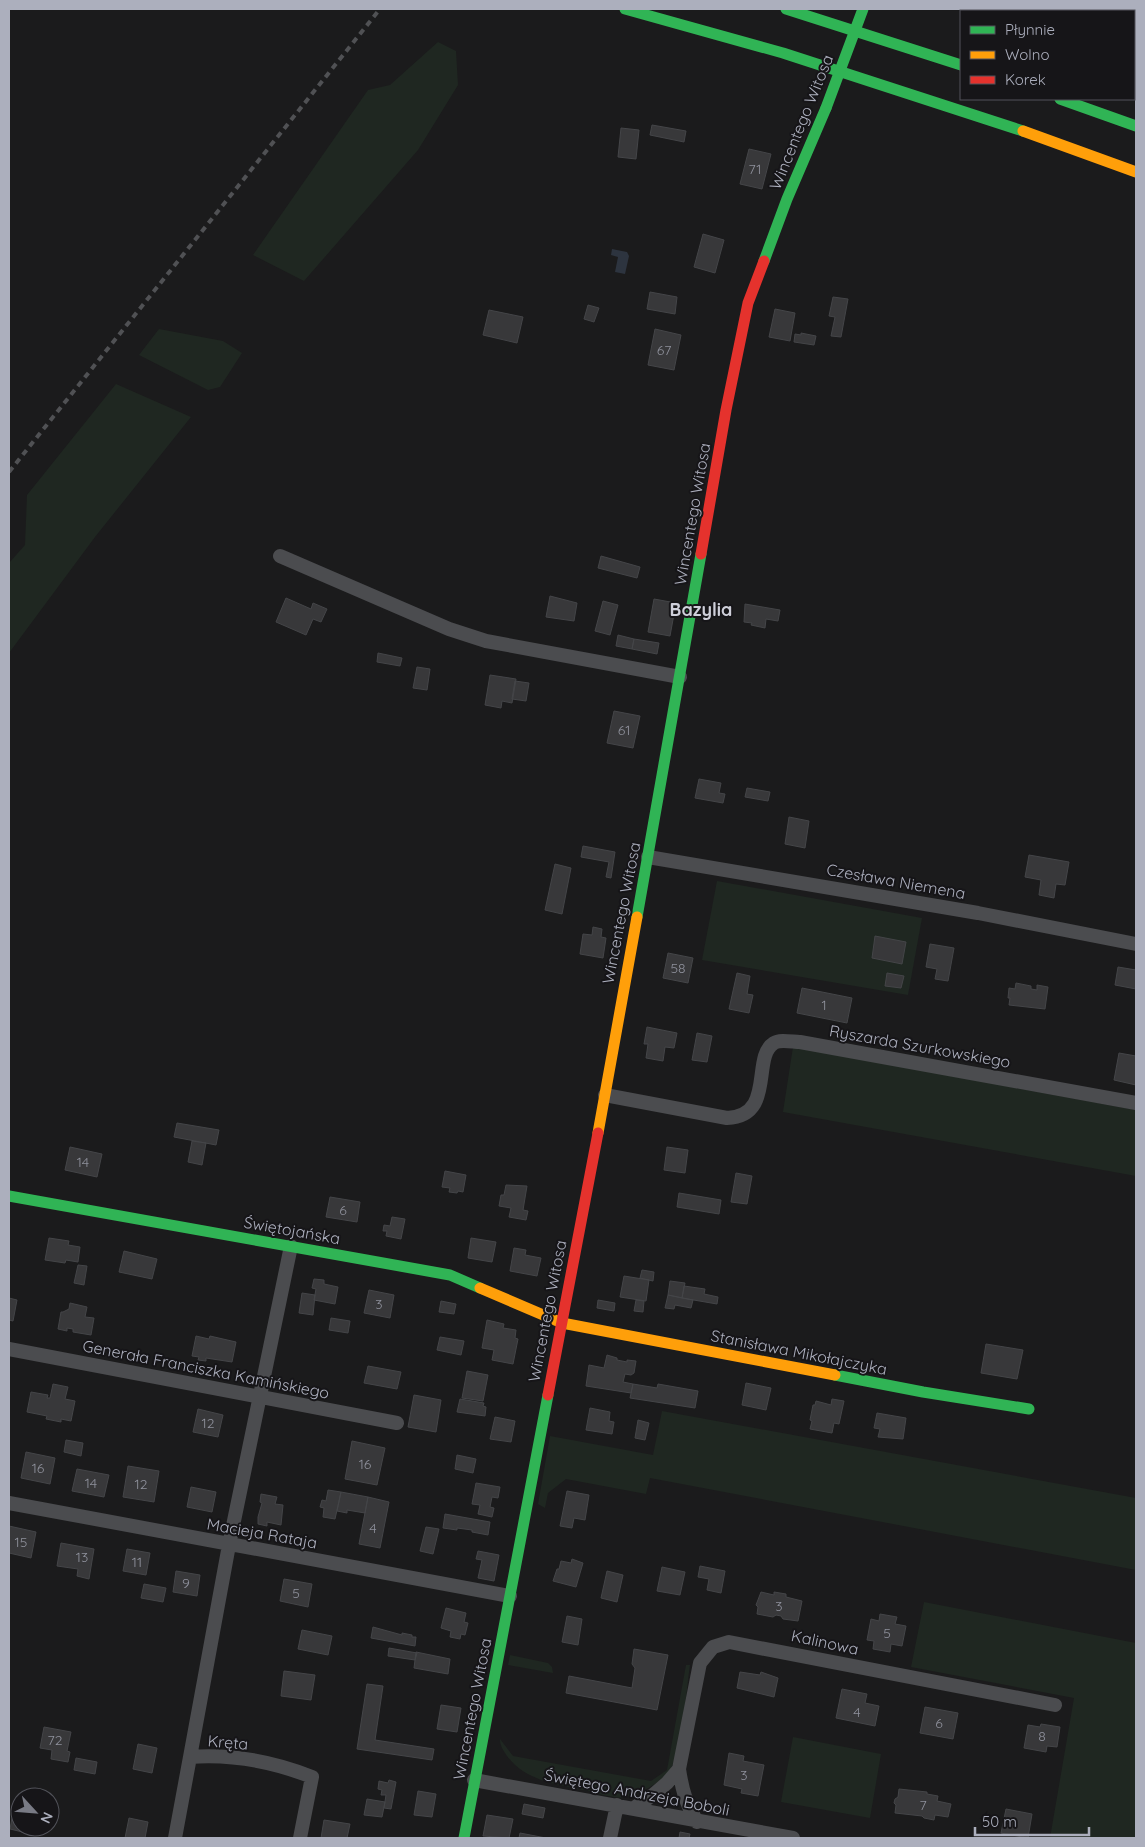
<svg xmlns="http://www.w3.org/2000/svg" width="1145" height="1847" font-family="Quicksand,sans-serif">
<rect width="100%" height="100%" fill="#1b1b1c"/>
<path fill="#1f2721" d="M438 42 456 51 458 85 418 150 304 281 253 255 368 90 390 85Z
M159 329 223 341 242 353 220 387 208 390 139 355Z
M116 384 191 417 95 537 9 653V563L25 545 27 495Z
M717 881 922 918 908 995 702 960Z
M793 1047 1136 1110V1176L783 1112Z
M662 1411 1136 1498V1570L650 1478 646 1494 566 1479 548 1493 545 1508 538 1504 550 1436 653 1455Z
M924 1602 1136 1643V1838H1050L1074 1698 911 1667Z
M510 1655 548 1663 552 1667 553 1673 508 1665Z
M686 1665H690C686 1691 683 1749 670 1770 663 1781 639 1795 626 1797 613 1799 597 1793 584 1790 556 1784 525 1781 507 1756 503 1750 500 1746 500 1739L513 1756 651 1781 667 1770Z
M793 1737 881 1754 870 1818 781 1802Z"/>
<path fill="#2d343f" d="M612 249 627 252 629 256 625 274 615 272 618 257 611 255Z"/>
<path fill="#38383a" stroke="#444548" d="M652 125 686 131 684 142 650 135Z
M621 128 639 130 636 159 618 157Z
M749 149 771 154 762 189 740 184Z
M703 234 724 240 715 273 694 267Z
M650 292 677 297 675 314 647 309Z
M833 297 848 299 841 337 831 336 835 317 829 316Z
M588 305 599 308 594 322 584 319Z
M775 309 795 313 790 341 769 337Z
M489 310 523 317 517 343 483 335Z
M655 329 681 335 674 370 648 365Z
M801 333 816 336 814 345 794 342 795 334 801 335Z
M601 556 640 567 637 578 598 568Z
M550 596 577 603 574 621 546 617Z
M286 598 311 609 313 603 327 609 321 622 313 619 306 635 276 622Z
M654 599 676 603 670 636 648 632Z
M603 601 618 605 610 635 595 631Z
M745 604 780 610 778 621 766 619 765 628 751 625 752 623 744 622Z
M618 635 634 639 632 649 616 646Z
M634 639 659 643 657 654 632 649Z
M378 653 402 658 400 666 377 662Z
M417 667 430 669 427 690 413 688Z
M490 675 516 679 512 703 502 701 501 708 485 705Z
M515 681 529 683 526 701 512 699Z
M614 711 640 716 633 748 607 743Z
M699 779 721 783 719 793 725 794 723 803 695 798Z
M747 788 770 792 768 801 745 797Z
M789 817 809 821 805 848 785 844Z
M583 846 615 852 611 878 606 877 609 862 581 857Z
M1029 855 1069 862 1065 885 1056 884 1054 898 1039 895 1041 880 1025 877Z
M555 864 571 868 562 914 545 910Z
M593 927 602 929 601 937 606 938 603 958 580 954 583 934 592 935Z
M875 936 906 942 902 964 872 958Z
M930 944 954 948 948 981 935 979 937 969 926 967Z
M668 953 693 958 688 983 663 978Z
M1118 967 1136 970V989L1115 985Z
M737 973 750 976 747 994 753 995 749 1013 729 1009Z
M887 973 904 976 901 988 885 986Z
M1016 983 1031 986V989L1037 990V985L1048 987 1045 1009 1009 1005 1010 998H1008L1009 988 1015 989Z
M802 988 852 998 847 1023 797 1013Z
M647 1027 677 1033 674 1048 665 1047 663 1061 646 1058 648 1044H644Z
M697 1033 712 1036 707 1062 692 1060Z
M1119 1053 1136 1056V1085L1114 1080Z
M177 1123 219 1130 216 1145 174 1137Z
M192 1141 206 1143 202 1165 188 1162Z
M70 1147 102 1154 97 1177 65 1170Z
M667 1147 688 1150 685 1173 664 1170Z
M445 1171 466 1175 463 1192 458 1191 457 1193 449 1192 450 1188 442 1187Z
M736 1173 752 1176 747 1204 731 1202Z
M506 1185 527 1186 523 1210 528 1211 526 1220 509 1217 511 1208 499 1206 501 1195H504Z
M679 1193 721 1200 719 1214 677 1207Z
M330 1197 360 1202 357 1222 326 1217Z
M392 1217 405 1219 401 1239 386 1236 387 1231H383L384 1225 390 1226Z
M49 1238 69 1241 68 1245 80 1247 78 1262 66 1260 65 1263 45 1260Z
M471 1238 496 1242 492 1262 468 1258Z
M514 1248 526 1250 525 1255 541 1258 537 1276 510 1271Z
M124 1251 157 1259 152 1279 119 1272Z
M78 1265 87 1266 84 1285 74 1283Z
M642 1270 654 1272 653 1281 640 1278Z
M624 1276 649 1280 646 1301 620 1297Z
M314 1279 324 1280V1284L338 1287 335 1304 314 1300 316 1289 312 1288Z
M670 1281 685 1283 682 1298 668 1295Z
M684 1286 705 1289 704 1294 718 1297 717 1304 682 1298Z
M369 1290 394 1295 390 1318 364 1313Z
M302 1293 315 1295 313 1315 299 1313Z
M668 1295 693 1300 691 1308 675 1305 674 1309 665 1308Z
M9 1298 17 1300 13 1321 9 1320Z
M598 1300 615 1303 614 1311 597 1308Z
M636 1300 644 1301 643 1312 634 1311Z
M441 1301 456 1304 454 1314 439 1312Z
M70 1303 87 1307 85 1317 94 1318 91 1335 73 1332V1329L67 1328V1331L58 1329 61 1312H63L69 1309Z
M331 1318 350 1321 348 1333 329 1330Z
M487 1320 504 1324 503 1328 516 1330 515 1338 518 1339 513 1364 492 1360 494 1350 482 1348Z
M196 1336 209 1339 210 1336 236 1342 232 1362 206 1358V1361L198 1360 199 1357 192 1356Z
M440 1337 464 1341 461 1355 437 1350Z
M986 1344 1023 1350 1017 1379 981 1373Z
M607 1355 617 1358V1360L627 1362V1360L636 1361 634 1373 631 1375 625 1374 623 1382 633 1384 631 1393 586 1386 589 1365 604 1368Z
M368 1366 401 1372 397 1389 364 1383Z
M467 1371 488 1375 483 1401 462 1398Z
M746 1383 771 1388 766 1410 742 1405Z
M53 1384 68 1387 65 1399 75 1401 71 1421 61 1419V1422L46 1419 47 1416 27 1412 31 1392 48 1395 47 1398H50Z
M633 1384 657 1388 658 1384 698 1391 695 1408 630 1398Z
M414 1395 441 1400 436 1432 408 1427Z
M460 1399 484 1403 483 1406 486 1407 485 1416 457 1412Z
M832 1399 844 1401 839 1424 834 1423 832 1433 810 1429 812 1421 810 1420 813 1405H815L816 1401 831 1405Z
M590 1408 610 1412 609 1421 614 1422 612 1434 586 1430Z
M198 1409 223 1415 218 1437 193 1432Z
M877 1413 906 1418 903 1439 878 1437 880 1429 874 1428Z
M495 1417 515 1421 511 1442 490 1439Z
M638 1420 649 1423 645 1440 635 1438Z
M66 1440 83 1443 81 1456 64 1452Z
M352 1441 385 1448 377 1485 345 1479Z
M26 1452 55 1458 50 1484 21 1478Z
M457 1455 476 1459 473 1473 455 1469Z
M128 1466 159 1471 154 1502 123 1497Z
M77 1469 109 1475 104 1497 72 1491Z
M476 1483 500 1487 498 1498 492 1497 490 1507 494 1508 492 1517 478 1514 480 1505 472 1504Z
M191 1487 216 1492 212 1512 187 1507Z
M328 1490 341 1492 335 1519 323 1517 324 1508 320 1507 322 1500 326 1501Z
M567 1491 589 1495 585 1520 574 1518 572 1528 560 1526Z
M341 1492 368 1497 365 1513 347 1510V1513L337 1511Z
M261 1494 277 1497 275 1504 283 1505 281 1525 267 1522V1526L258 1524V1517L262 1503 260 1502Z
M368 1497 389 1502 380 1548 359 1544Z
M445 1514 490 1522 488 1535 472 1532V1530L457 1528V1530L443 1528Z
M9 1526 36 1532 31 1558 9 1553Z
M426 1527 439 1529 433 1554 420 1551Z
M61 1543 94 1549 89 1579 77 1576 78 1569 57 1566Z
M127 1549 150 1553 146 1575 123 1571Z
M478 1551 499 1555 494 1581 478 1578 482 1560 476 1559Z
M572 1559 583 1563 576 1587 553 1581 557 1569H559L561 1561 571 1563Z
M700 1566 725 1571 721 1593 707 1590 709 1579 698 1577Z
M662 1567 685 1572 680 1595 657 1591Z
M176 1571 200 1575 197 1596 173 1592Z
M607 1571 623 1575 617 1602 601 1598Z
M284 1579 312 1584 308 1607 280 1601Z
M144 1584 166 1588 163 1602 141 1598Z
M761 1592 774 1595V1592L786 1594V1597L802 1601 798 1621 783 1619 781 1616 776 1615 773 1617 757 1614 758 1607 756 1605Z
M446 1608 466 1613 464 1622 468 1623 465 1635 461 1634 460 1639 450 1637 451 1631 441 1628Z
M880 1614 897 1617 895 1624 906 1626 902 1646 891 1644 890 1652 873 1649 874 1641 867 1640 871 1619 879 1621Z
M567 1616 582 1619 578 1645 562 1642Z
M373 1627 402 1635V1633L412 1635V1637H416L415 1646 371 1638Z
M302 1630 332 1636 328 1655 298 1649Z
M389 1648 417 1653 415 1660 388 1656Z
M634 1649 668 1655 657 1710 566 1693 569 1676 632 1688 635 1668 632 1664Z
M416 1652 450 1659 448 1674 414 1668Z
M284 1671 315 1675 311 1700 281 1696Z
M740 1672 760 1675 761 1672 778 1678 774 1697 737 1688Z
M367 1684 383 1686 375 1740 434 1749 432 1760 357 1749Z
M842 1689 867 1694 865 1703 879 1706 875 1726 836 1718Z
M441 1705 461 1708 457 1732 437 1729Z
M925 1707 958 1713 953 1739 920 1733Z
M1041 1724 1060 1727 1057 1747 1047 1746 1046 1752 1024 1748 1028 1725 1040 1727Z
M44 1727 71 1732 67 1751 70 1752 68 1762 51 1759 52 1750 40 1748Z
M138 1744 157 1748 152 1773 133 1769Z
M729 1753 744 1756 743 1761 764 1765 758 1796 741 1793 742 1789 724 1785Z
M76 1758 97 1762 95 1774 74 1770Z
M389 1780 396 1782 391 1809 384 1808 386 1795H381L382 1790 378 1789 379 1781 388 1783Z
M899 1789 927 1792V1794L938 1796 937 1801 951 1804 948 1817 935 1815 934 1820 924 1818 922 1816 895 1813 896 1805 894 1803 895 1799 898 1797Z
M418 1791 436 1794 432 1817 414 1815Z
M367 1799 385 1802 382 1817 364 1815Z
M524 1804 545 1808 543 1818 522 1814Z
M14 1807 20 1809V1827H33L31 1834 10 1829Z
M1006 1809 1032 1814 1028 1838 1001 1833Z
M487 1815 513 1819 509 1838 483 1836Z
M129 1818 148 1822 145 1838H125Z
M324 1820 350 1824 347 1838H321Z
M680 1832 690 1834 689 1838H679Z
M520 1833 546 1838H519Z"/>
<g fill="none" stroke-linecap="round" stroke-linejoin="round">
<path stroke="#4b4c4f" stroke-width="14" d="M280 556 449 629 486 641 680 677
M648 857 978 913 1136 944
M605 1095 727 1118C776 1116 751 1057 774 1043 780 1039 793 1042 800 1042L1136 1103
M9 1349 397 1423
M9 1503 510 1596
M190 1757 229 1545 291 1246
M679 1769C682 1789 686 1804 697 1822
M474 1780 793 1838
M634 1808 653 1795 667 1783 679 1769 700 1663 713 1647 729 1642 1055 1705
M175 1838 190 1757C231 1754 274 1762 312 1777L300 1838
M610 1838 617 1805"/>
<path stroke="#30b455" stroke-width="11" d="M625 9 783 53 1023 131
M786 9 961 65
M1060 99 1136 126
M764 261 787 199 826 108
M637 917 701 554
M9 1196 450 1275 480 1288
M835 1375 923 1392 1029 1409
M464 1838 548 1395"/>
<path stroke="#ff9f0a" stroke-width="11" d="M1023 131 1136 172
M598 1133 637 917
M480 1288 562 1323 835 1375"/>
<path stroke="#e5322d" stroke-width="11" d="M701 554 726 410 748 303 764 261
M548 1395 598 1133"/>
<path stroke="#505154" stroke-width="4" stroke-dasharray="6 5" stroke-linecap="butt" d="M9 472 380 9"/>
<path stroke="#30b455" stroke-width="11" d="M826 108 863 9"/>
</g>
<g text-anchor="middle" dominant-baseline="central" stroke-width="4" stroke-linejoin="round" paint-order="stroke">
<g font-size="14" fill="#8f919c">
<text x="755" y="169">71</text>
<text x="664" y="350">67</text>
<text x="624" y="730">61</text>
<text x="678" y="968">58</text>
<text x="824" y="1005">1</text>
<text x="83" y="1162">14</text>
<text x="343" y="1210">6</text>
<text x="379" y="1304">3</text>
<text x="208" y="1423">12</text>
<text x="365" y="1464">16</text>
<text x="38" y="1468">16</text>
<text x="91" y="1483">14</text>
<text x="141" y="1484">12</text>
<text x="373" y="1528">4</text>
<text x="21" y="1542">15</text>
<text x="82" y="1557">13</text>
<text x="137" y="1562">11</text>
<text x="186" y="1583">9</text>
<text x="296" y="1593">5</text>
<text x="779" y="1606">3</text>
<text x="887" y="1633">5</text>
<text x="857" y="1712">4</text>
<text x="939" y="1723">6</text>
<text x="1042" y="1736">8</text>
<text x="55" y="1740">72</text>
<text x="744" y="1775">3</text>
<text x="923" y="1805">7</text>
</g>
<g font-size="16" fill="#acafbd" stroke="#161518">
<text transform="translate(801 122) rotate(-68)">Wincentego Witosa</text>
<text transform="translate(692 514) rotate(-80)">Wincentego Witosa</text>
<text transform="translate(896 881) rotate(10)">Czesława Niemena</text>
<text transform="translate(621 913) rotate(-79)">Wincentego Witosa</text>
<text transform="translate(920 1046) rotate(10)">Ryszarda Szurkowskiego</text>
<text transform="translate(292 1230) rotate(10)">Świętojańska</text>
<text transform="translate(547 1311) rotate(-79)">Wincentego Witosa</text>
<text transform="translate(799 1352) rotate(11)">Stanisława Mikołajczyka</text>
<text transform="translate(206 1369) rotate(11)">Generała Franciszka Kamińskiego</text>
<text transform="translate(262 1533) rotate(10)">Macieja Rataja</text>
<text transform="translate(825 1642) rotate(12)">Kalinowa</text>
<text transform="translate(472 1709) rotate(-79)">Wincentego Witosa</text>
<text transform="translate(228 1742) rotate(5)">Kręta</text>
<text transform="translate(637 1792) rotate(11)">Świętego Andrzeja Boboli</text>
</g>
<g font-size="18" font-weight="bold" fill="#cecfd9" stroke="#161518">
<text x="701" y="609">Bazylia</text>
</g>
</g>
<rect width="1145" height="1847" fill="none" stroke="#acafbd" stroke-width="20"/>
<rect x="960" y="10" width="175" height="90" fill="#161518" stroke="#52535a"/>
<rect x="970" y="26" width="25" height="8" fill="#30b455" stroke="#52535a"/>
<text x="1005" y="35" font-size="15" fill="#acafbd">Płynnie</text>
<rect x="970" y="51" width="25" height="8" fill="#ff9f0a" stroke="#52535a"/>
<text x="1005" y="60" font-size="15" fill="#acafbd">Wolno</text>
<rect x="970" y="76" width="25" height="8" fill="#e5322d" stroke="#52535a"/>
<text x="1005" y="85" font-size="15" fill="#acafbd">Korek</text>
<g transform="translate(35 1812) rotate(116)"><circle r="24" fill="#161518" stroke="#52535a"/>
<path d="M0-4L9 19L0 12L-9 19Z" fill="#797b85"/>
<text y="-8" font-size="14" font-weight="bold" text-anchor="middle" fill="#acafbd">N</text>
</g>
<path d="M975 1827v8h114v-8" fill="none" stroke="#acafbd" stroke-width="2.5"/>
<text x="982" y="1827" font-size="15" fill="#acafbd" stroke="#161518" stroke-width="4" paint-order="stroke">50 m</text>
</svg>
